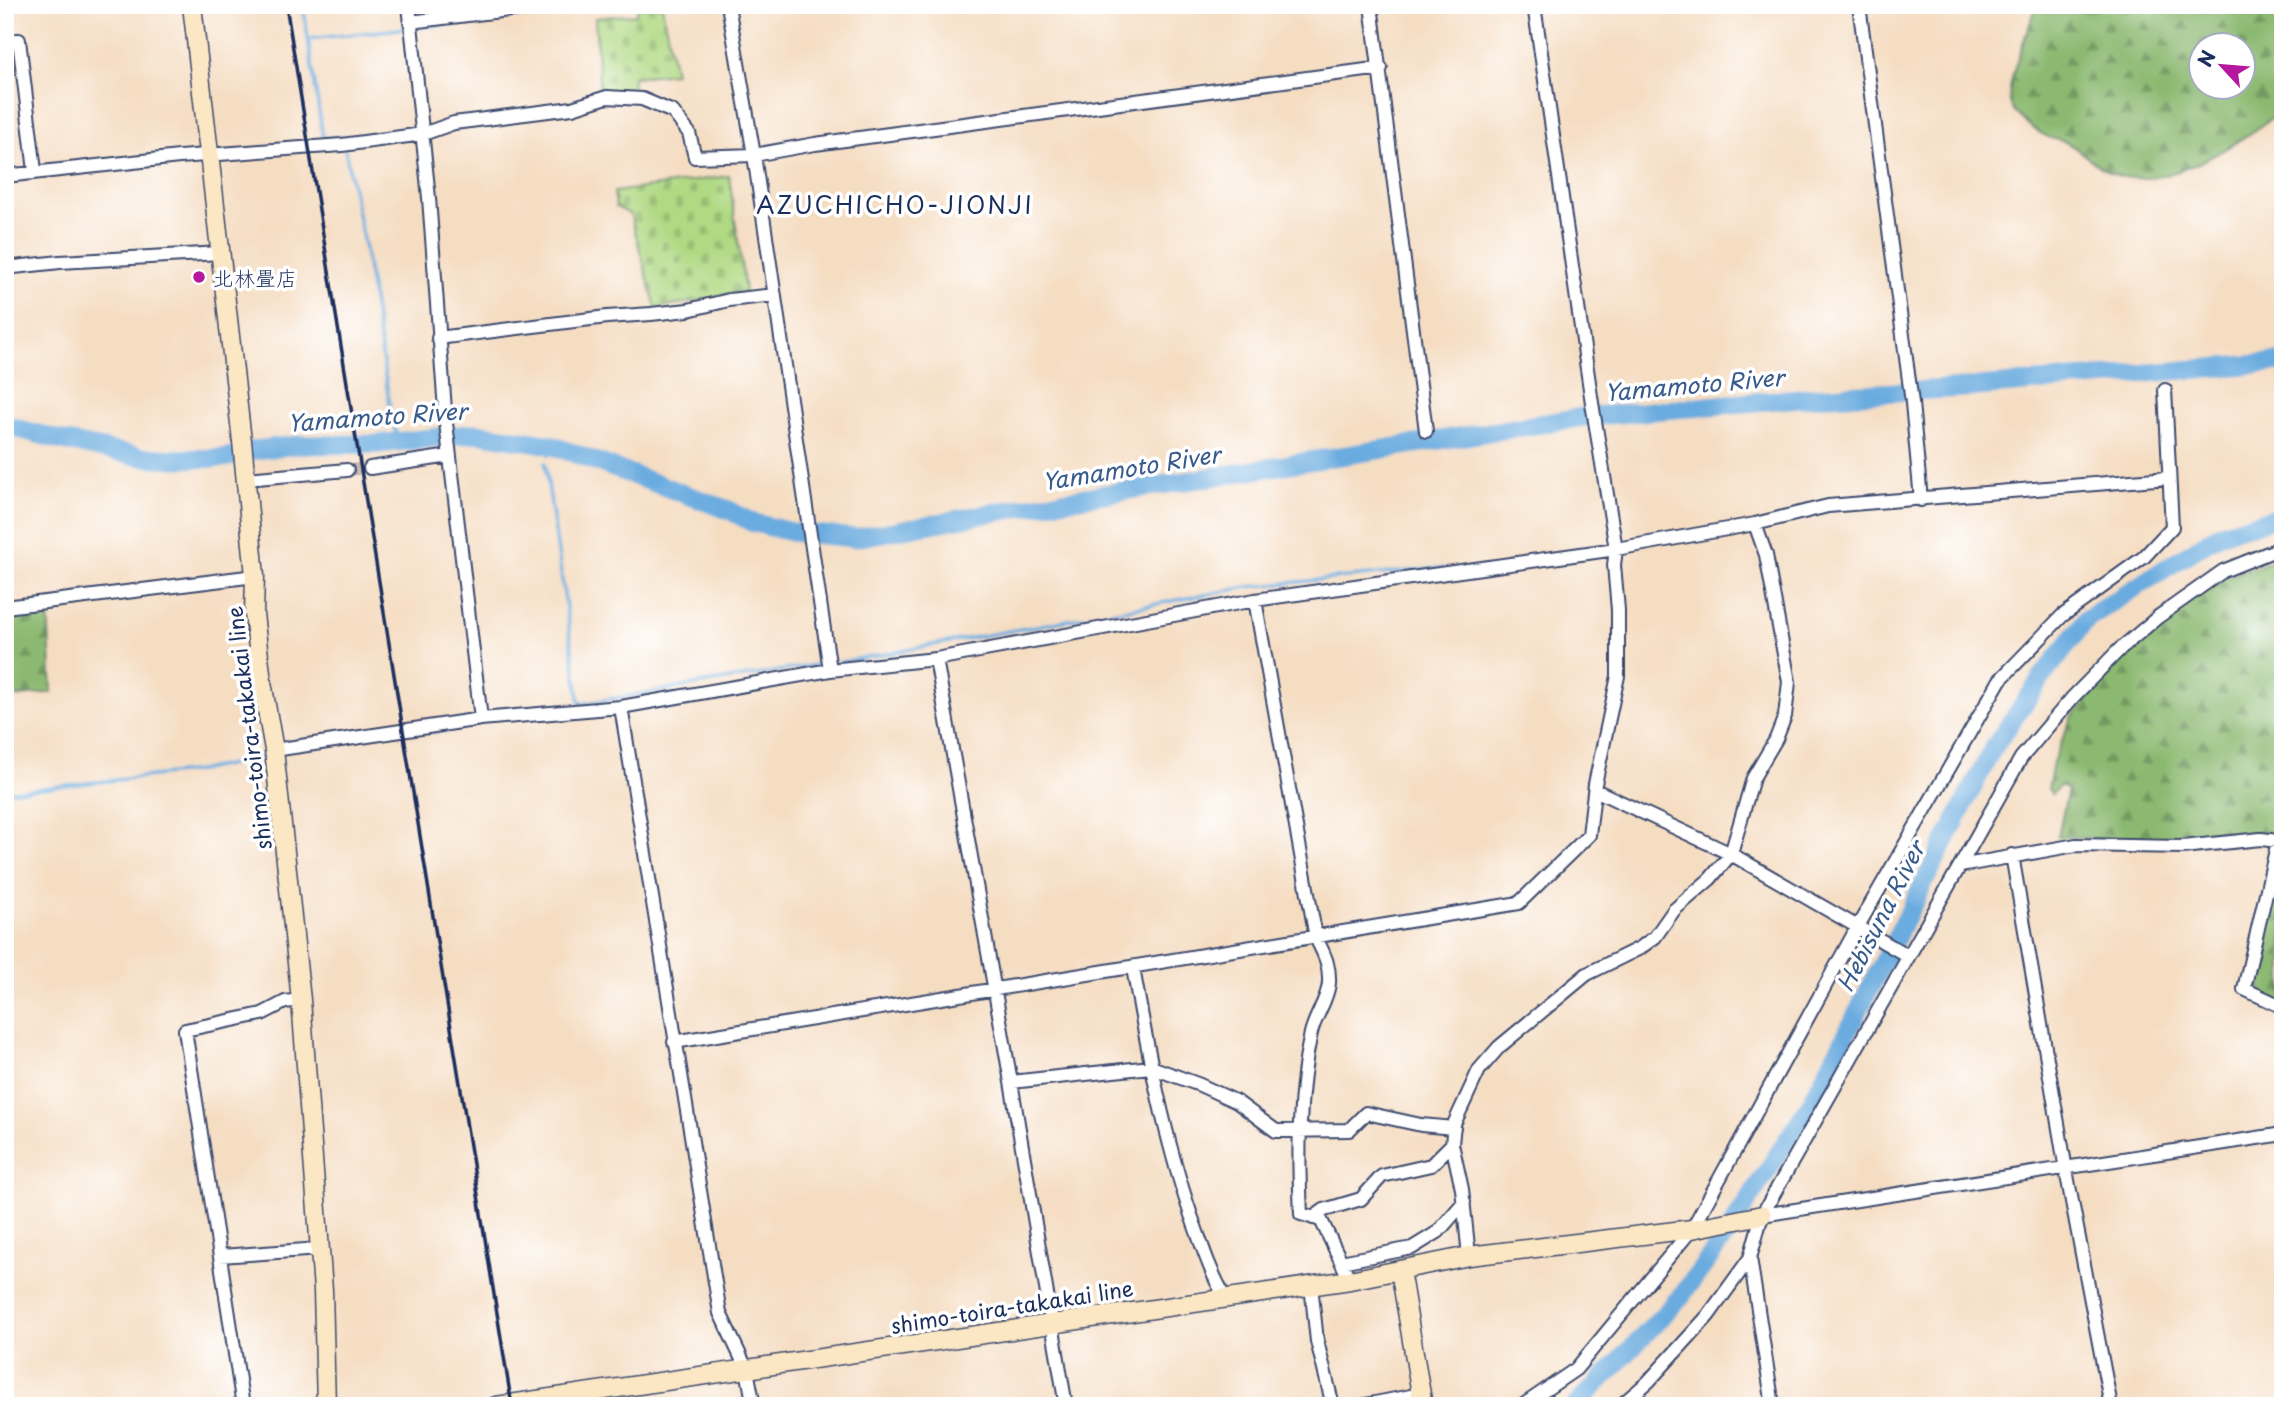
<svg xmlns="http://www.w3.org/2000/svg" width="2288" height="1411" font-family="'Playpen Sans','Klee One',sans-serif">
<defs>
<pattern id="forest-firs" width="22" height="20" patternUnits="userSpaceOnUse" patternTransform="scale(1.75)"><rect width="22" height="20" fill="#8cb971"/><path d="M5 1l3.5 6h-7zM16 11l3.5 6h-7z" fill="#729760"/></pattern>
<pattern id="cemetery-stones" width="16" height="16" patternUnits="userSpaceOnUse" patternTransform="scale(1.75)"><rect width="16" height="16" fill="#b0d983"/><path d="M2 7V4a2 2 0 0 1 4 0v3zM10 15v-3a2 2 0 0 1 4 0v3z" fill="#97bb74"/></pattern>
</defs>
<rect width="100%" height="100%" fill="#fff"/>
<filter id="ink" filterUnits="userSpaceOnUse"><feTurbulence type="fractalNoise" baseFrequency=".0143" numOctaves="2"/><feDisplacementMap in="SourceGraphic" scale="14" xChannelSelector="R" yChannelSelector="G"/><feConvolveMatrix kernelMatrix="1 2 1 2 8 2 1 2 1" color-interpolation-filters="sRGB"/></filter>
<filter id="wash" filterUnits="userSpaceOnUse"><feTurbulence type="fractalNoise" baseFrequency=".00686" numOctaves="4" result="noise"/><feDisplacementMap in="SourceGraphic" scale="28" xChannelSelector="R" yChannelSelector="G"/><feGaussianBlur stdDeviation="1.57" result="paint"/><feColorMatrix in="noise" values="0 0 0 0 0 0 0 0 0 0 0 0 0 0 0 0 0 1.4 0 .05"/><feComposite in="paint" operator="in"/></filter>
<g filter="url(#wash)">
<rect width="100%" height="100%" fill="#f5ddc2"/>
<path fill="url(#forest-firs)" stroke="#547468" stroke-width="2" fill-rule="evenodd" d="M2037 5H2283V109C2242 141 2162 197 2109 172 2093 164 2081 149 2065 142 2058 139 2050 139 2044 135 2033 129 2013 115 2010 102 2006 80 2029 29 2037 5ZM2200 46H2242V88H2200Z
M2283 557V1003L2261 994 2255 972 2280 851 2273 833 2258 832 2182 842 2058 837 2068 789 2061 785 2052 794 2048 789 2053 762 2071 718 2159 615 2218 580Z
M48 608 52 692 5 698V661L10 660 8 611Z"/>
<path fill="url(#cemetery-stones)" stroke="#668470" stroke-width="2" d="M662 6 675 73 633 77 632 96H600L595 18 637 14V7Z
M729 176 745 291C715 296 686 304 656 308L630 214 616 207 614 192Z"/>
<g fill="none" stroke-linecap="round" stroke-linejoin="round">
<path stroke="#6bacdf" stroke-width="3.5" d="M303 5 323 138 342 137 343 141
M420 27 620 5
M308 39 409 28
M345 149 364 244 393 425 400 442
M549 455 551 445
M545 463 580 704 821 664
M836 663 1247 587 1442 568
M432 732 450 730
M5 792 198 771 269 756"/>
<path stroke="#6bacdf" stroke-width="19" d="M5 425 63 441 142 457 177 459 224 458 255 450 296 445 378 444 477 433 551 445 731 511 751 522 791 532 855 538 1024 507 1583 417 1812 397 1964 388 2283 362
M1575 1406 1617 1364 1682 1295 1726 1235 1811 1103 1992 750 2045 673 2088 618 2221 533 2283 516"/>
</g>
</g>
<g filter="url(#ink)">
<g fill="none" stroke-linecap="round" stroke-linejoin="round">
<path stroke="#c9baae" stroke-width="12" stroke-dasharray="12 6" stroke-linecap="butt" d="M347 470 370 468"/>
<defs>
<path id="street" d="M409 5 429 198 446 423 481 719
M728 5 754 155 830 670
M1371 5 1426 431
M1859 5 1912 403 1921 500
M410 22 550 5
M5 41 19 40 35 171
M5 176 179 157 342 145 423 134 454 123 572 108 607 97 642 99 673 112 689 133 695 157 754 155 815 144 1381 68
M5 268 60 262 221 253
M438 338 607 317 651 314 688 310 729 300 775 295
M370 468 450 456
M245 479 347 470
M1255 600 1316 938C1324 954 1330 964 1329 983 1328 999 1315 1016 1311 1033 1298 1092 1298 1154 1301 1214L1321 1220 1350 1280
M5 607 255 576
M936 659 1011 1082 1066 1406
M621 707 720 1313 747 1370 754 1406
M274 750 481 719 621 707 830 670 936 659 1255 600 1616 549 1755 524 1828 506 2168 478
M1595 790 1731 854 1908 956
M2012 855 2066 1170 2111 1406
M1960 866 2076 845 2182 847 2261 839 2278 841 2244 989 2283 1007
M1133 968C1148 1052 1164 1137 1192 1218 1202 1245 1210 1272 1225 1297
M674 1042 1519 903 1589 835 1595 784 1618 676V610L1614 565 1616 549 1592 403 1534 5
M1011 1082 1151 1067 1200 1085 1237 1102 1276 1131 1349 1130 1366 1113 1421 1125 1454 1128
M1762 1215 2283 1134
M1313 1218 1324 1210 1361 1199 1382 1176 1431 1165 1452 1144
M220 1256 320 1249
M1469 1256 1462 1189 1452 1144 1454 1124 1479 1070 1499 1047 1587 974 1640 948 1655 937 1674 910 1710 879 1731 854 1753 778 1776 739 1785 716 1789 682 1766 555 1755 524
M1750 1258 1773 1406
M1341 1262 1412 1248 1438 1232 1464 1202
M1311 1285 1317 1341 1333 1406
M243 1406 185 1030 262 1014 285 1002 301 1000
M1360 1406 1421 1394
M1522 1406 1576 1369 1692 1229 1858 926 2000 680 2062 616 2144 557 2172 527 2165 390
M1620 1406 1648 1382 1708 1316 1750 1258 1762 1215 2021 758 2073 697 2120 649 2158 617 2223 571 2283 547"/>
<path id="secondary" d="M192 5 242 441 255 576 254 614 262 682 274 750 301 1000 323 1290 326 1406
M1400 1270 1423 1406
M496 1406 1350 1280 1469 1256 1692 1229 1762 1215"/>
</defs>
<use href="#street" stroke="#3c496d" stroke-width="16"/>
<use href="#secondary" stroke="#3c496d" stroke-width="21"/>
<use href="#street" stroke="#fff" stroke-width="12"/>
<use href="#secondary" stroke="#fbe7c3" stroke-width="18"/>
<path stroke="#1b2f5e" stroke-width="3.5" d="M286 5 512 1406"/>
</g>
</g>
<circle fill="#b5179e" stroke="#fff" stroke-width="2.5" cx="199" cy="277" r="7"/>
<g text-anchor="middle" dominant-baseline="central" stroke-width="7" stroke-linejoin="round" paint-order="stroke">
<g font-size="21" fill="#1b2f5e" stroke="#fff" text-anchor="start">
<text x="213" y="277">北林畳店</text>
</g>
<g font-size="21" fill="#1b2f5e" stroke="#fff">
<text transform="translate(248 728) rotate(-97)">shimo-toira-takakai line</text>
<text transform="translate(1012 1306) rotate(-9)">shimo-toira-takakai line</text>
</g>
<g font-size="23" font-style="italic" fill="#375b8b" stroke="#fff">
<text transform="translate(1694 384) rotate(-5)">Yamamoto River</text>
<text transform="translate(377 416) rotate(-4)">Yamamoto River</text>
<text transform="translate(1131 467) rotate(-9)">Yamamoto River</text>
<text transform="translate(1880 916) rotate(-63)">Hebisuna River</text>
</g>
<g font-size="24" letter-spacing="2" fill="#1b2f5e" stroke="#fff">
<text x="895" y="204">AZUCHICHO-JIONJI</text>
</g>
</g>
<rect width="2288" height="1411" fill="none" stroke="#fff" stroke-width="28"/>
<g transform="translate(2222 66) rotate(296)"><circle r="33" fill="#ffffff" stroke="#a4acbf" stroke-width="2"/>
<path d="M0-5L12 26L0 18L-12 26Z" fill="#b5179e"/>
<text y="-10" font-size="19" font-weight="bold" text-anchor="middle" fill="#1b2f5e">N</text>
</g>
</svg>
